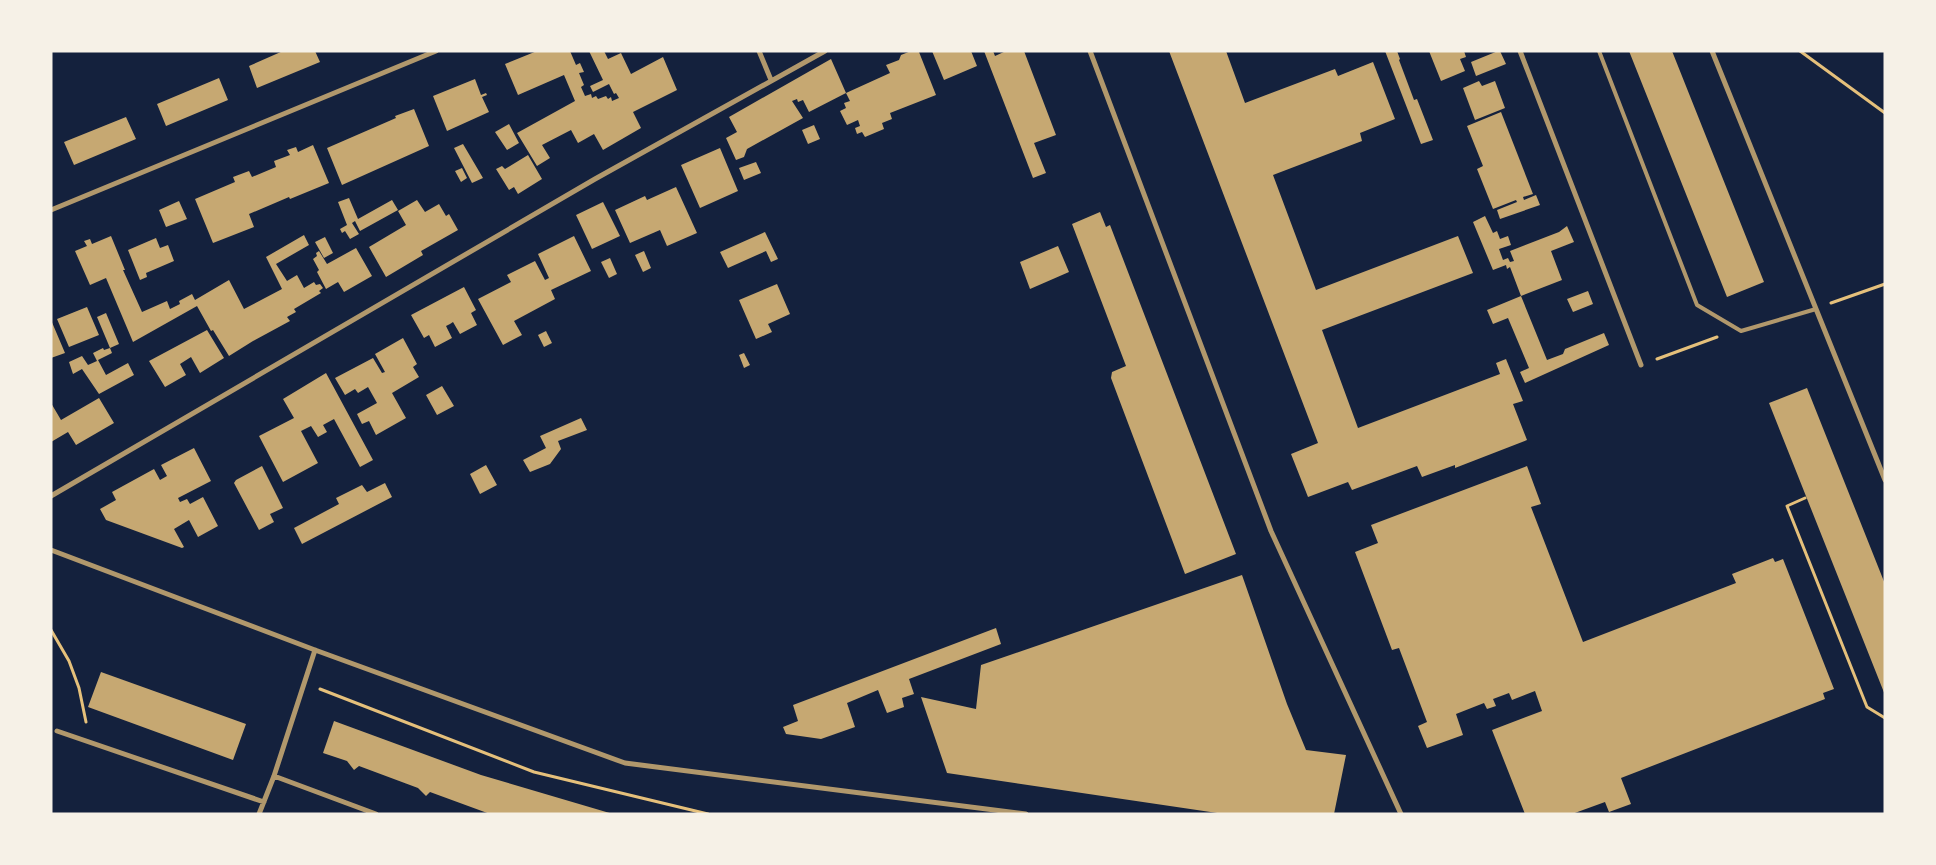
<svg xmlns="http://www.w3.org/2000/svg" width="1936" height="865" font-family="'PT Sans',sans-serif">
<rect width="100%" height="100%" fill="#14213d"/>
<path fill="#c6a872" d="M283 51H315L320 62 257 88 249 66Z
M537 51H570L576 65 580 63 584 72 579 73 584 85 581 87 585 96 591 94 592 98 596 96 598 99 606 96 608 99 611 97 612 101 619 98 616 93 614 94 609 84 593 92 590 86 603 80 589 51H604L608 59 621 53 631 74 663 57 677 90 633 112 641 128 603 150 594 134 578 143 571 130 542 145 550 158 537 166 517 133 575 101 564 75 518 95 505 64Z
M911 51 919 52 936 95 890 113 892 119 882 123 884 129 865 137 862 132 857 134 855 128 860 126 858 120 847 125 840 111 846 108 844 103 850 101 846 93 809 112 803 100 798 102 797 99 792 101 803 118 747 149 744 157 736 160 726 138 737 132 729 117 831 59 846 93 890 73 886 65 899 60 901 55Z
M932 51H971L977 66 944 80Z
M984 51H993L995 56 1006 51H1024L1056 135 1034 143 1046 173 1033 178Z
M1169 51H1226L1245 103 1335 69 1338 76 1373 62 1395 119 1360 133 1362 141 1273 175 1316 290 1458 236 1473 273 1322 330 1358 428 1500 374 1496 363 1506 359 1523 401 1513 404 1527 440 1455 468V465L1422 477 1417 466 1352 490 1348 482 1308 497 1291 454 1318 443Z
M1385 51H1397L1400 59 1399 60 1414 100 1417 99 1433 140 1421 144Z
M1429 51H1464L1466 57 1460 59 1465 71 1441 81Z
M1498 51H1500L1506 64 1476 76 1471 62Z
M1629 51H1672L1764 282 1727 297Z
M219 78 228 100 166 126 157 104Z
M475 79 481 95 486 93 487 95 482 97 489 112 447 131 433 96Z
M1479 81 1482 86 1495 81 1505 108 1475 120 1463 88Z
M414 109 429 146 342 185 327 148 396 118 395 116Z
M1501 112 1533 194 1523 197 1524 200 1536 195 1540 205 1500 219 1497 210 1517 202 1516 200 1493 209 1477 169 1483 166 1467 126Z
M126 117 136 139 74 165 64 142Z
M509 124 519 143 507 150 495 132Z
M814 125 820 139 808 144 802 130Z
M463 144 483 178 472 183 454 148Z
M313 145 329 183 290 199 289 197 249 214 254 227 213 243 195 199 235 182 233 177 249 171 252 177 276 167 274 161 290 155 287 150 296 147 298 152Z
M720 148 738 191 700 208 681 165Z
M528 155 542 179 518 194 514 187 509 190 496 169 502 166 505 169Z
M756 162 761 173 744 180 739 168Z
M462 168 467 178 461 182 455 171Z
M676 187 697 233 667 246 660 230 630 243 615 210 645 196 647 200Z
M349 198 358 219 392 200 398 210 360 231 355 221 352 223 359 234 350 239 345 231 342 233 340 229 347 225 338 202Z
M417 200 425 212 439 204 446 216 449 214 458 230 421 251 423 255 386 277 369 247 406 225 398 211Z
M179 201 187 219 166 227 159 210Z
M603 202 620 236 592 249 576 215Z
M1100 212 1106 227 1110 225 1236 554 1185 574 1111 378 1112 372 1126 366 1072 224Z
M1485 216 1493 233 1497 231 1500 239 1508 236 1511 245 1499 249 1503 260 1508 258 1510 262 1514 261 1510 251 1559 232 1567 226 1574 242 1551 251 1562 280 1521 296 1547 360 1563 354 1565 349 1604 333 1609 345 1525 383 1520 372 1529 368 1508 318 1493 324 1487 310 1521 296 1510 267 1507 269 1506 265 1493 270 1473 222Z
M765 232 778 259 771 262 766 251 728 268 720 252Z
M304 235 309 245 276 264 287 281 297 275 304 288 314 282 316 285 320 284 323 288 319 291 321 293 294 309 296 312 287 317 290 321 253 341 229 356 213 330 211 331 197 306 133 342 106 278 90 285 75 251 87 246 84 241 90 239 92 244 111 236 125 270H123L142 312 167 301 170 309 180 304 179 301 192 294 195 300 229 280 244 309 282 289 266 257Z
M574 236 591 271 551 290 555 299 514 321 522 335 503 345 478 299 511 282 507 275 535 261 545 280 549 278 538 254Z
M325 237 333 253 324 258 315 242Z
M156 238 160 248 168 245 174 261 146 273 147 277 140 280 128 250Z
M1058 246 1069 272 1030 289 1020 262Z
M356 248 372 276 344 292 338 282 326 289 317 272 319 270 313 259 317 256 316 253 319 251 327 264Z
M644 251 651 268 643 272 635 255Z
M610 258 617 274 609 278 601 262Z
M777 284 790 314 768 324 772 332 756 339 739 300Z
M464 287 476 310 471 313 477 325 460 334 453 322 450 324 446 326 452 338 435 347 429 335 424 338 411 315Z
M1588 291 1593 304 1573 312 1567 299Z
M87 307 99 335 69 347 57 319Z
M106 313 119 344 110 348 97 317Z
M51 320 65 353 51 358Z
M207 330 224 358 200 373 191 357 180 364 186 375 165 387 149 361Z
M546 331 552 343 544 347 538 335Z
M403 338 417 364 413 367 419 377 392 393 406 418 376 435 369 421 362 424 357 414 377 403 368 387 358 393 355 389 345 395 335 378 373 358 382 373 385 372 375 354Z
M103 348 104 350 110 348 112 353 98 360 106 375 128 363 134 375 99 394 82 369 73 374 69 362 82 356 88 365 97 361 93 353Z
M744 353 750 365 744 368 739 355Z
M326 373 373 460 360 467 334 419 323 425 327 432 318 437 311 426 301 431 318 463 283 482 259 436 294 418 283 399Z
M442 386 454 406 437 415 426 395Z
M1807 388 1885 584V695L1769 403Z
M99 398 114 423 76 445 68 432 51 442V403L61 420Z
M581 418 587 430 558 441 561 449 550 464 530 472 523 460 546 448 540 436Z
M194 448 211 481 178 498 180 502 187 499 190 504 203 497 218 526 198 537 189 520 174 529 184 547 182 548 106 520 100 509 116 500 112 492 154 469 160 480 167 476 161 465Z
M486 465 497 485 480 494 470 474Z
M262 466 283 508 270 514 274 522 259 530 234 483 236 480Z
M1527 466 1541 504 1531 507 1583 642 1736 583 1732 574 1773 558 1775 562 1783 559 1834 689 1823 693 1825 699 1621 778 1631 804 1609 812 1605 802 1572 814H1525L1492 730 1542 711 1535 691 1512 700 1509 693 1493 699 1496 706 1487 709 1484 703 1456 714 1463 735 1427 748 1418 726 1427 722 1399 648 1392 650 1355 552 1378 543 1371 525Z
M385 483 392 497 302 544 294 528 339 504 336 498 362 485 367 492Z
M1242 575 1287 704 1306 750 1346 755 1334 814H1224L947 773 921 697 976 709 981 665Z
M996 628 1001 644 909 679 914 694 902 698 904 707 887 713 878 690 847 703 855 727 821 739 786 734 783 727 798 721 793 705Z
M101 672 246 724 233 760 88 707Z
M334 721 481 775 613 814H490L430 792 426 796 418 788 359 766 354 770 347 761 323 753Z"/>
<g fill="none" stroke-linecap="round" stroke-linejoin="round">
<path stroke="#e5c07b" stroke-width="3" d="M1800 51 1885 113
M1831 303 1885 284
M1657 359 1717 337
M1805 498 1787 506 1867 707 1885 718
M51 630 69 661 79 688 86 722
M320 689 534 772 708 814"/>
<path stroke="#b1986c" stroke-width="4" d="M1599 51 1697 305 1741 331 1816 309"/>
<path stroke="#b1986c" stroke-width="5" d="M759 51 771 80
M1090 51 1271 531 1401 814
M1520 51 1641 365
M1712 51 1885 480
M51 210 436 51
M51 496 595 179 825 51
M51 550 315 650 625 763 1026 814
M57 731 264 802
M274 776 376 814
M259 814 274 776 315 650"/>
</g>
<rect width="1936" height="865" fill="none" stroke="#f6f1e7" stroke-width="105"/>
</svg>
